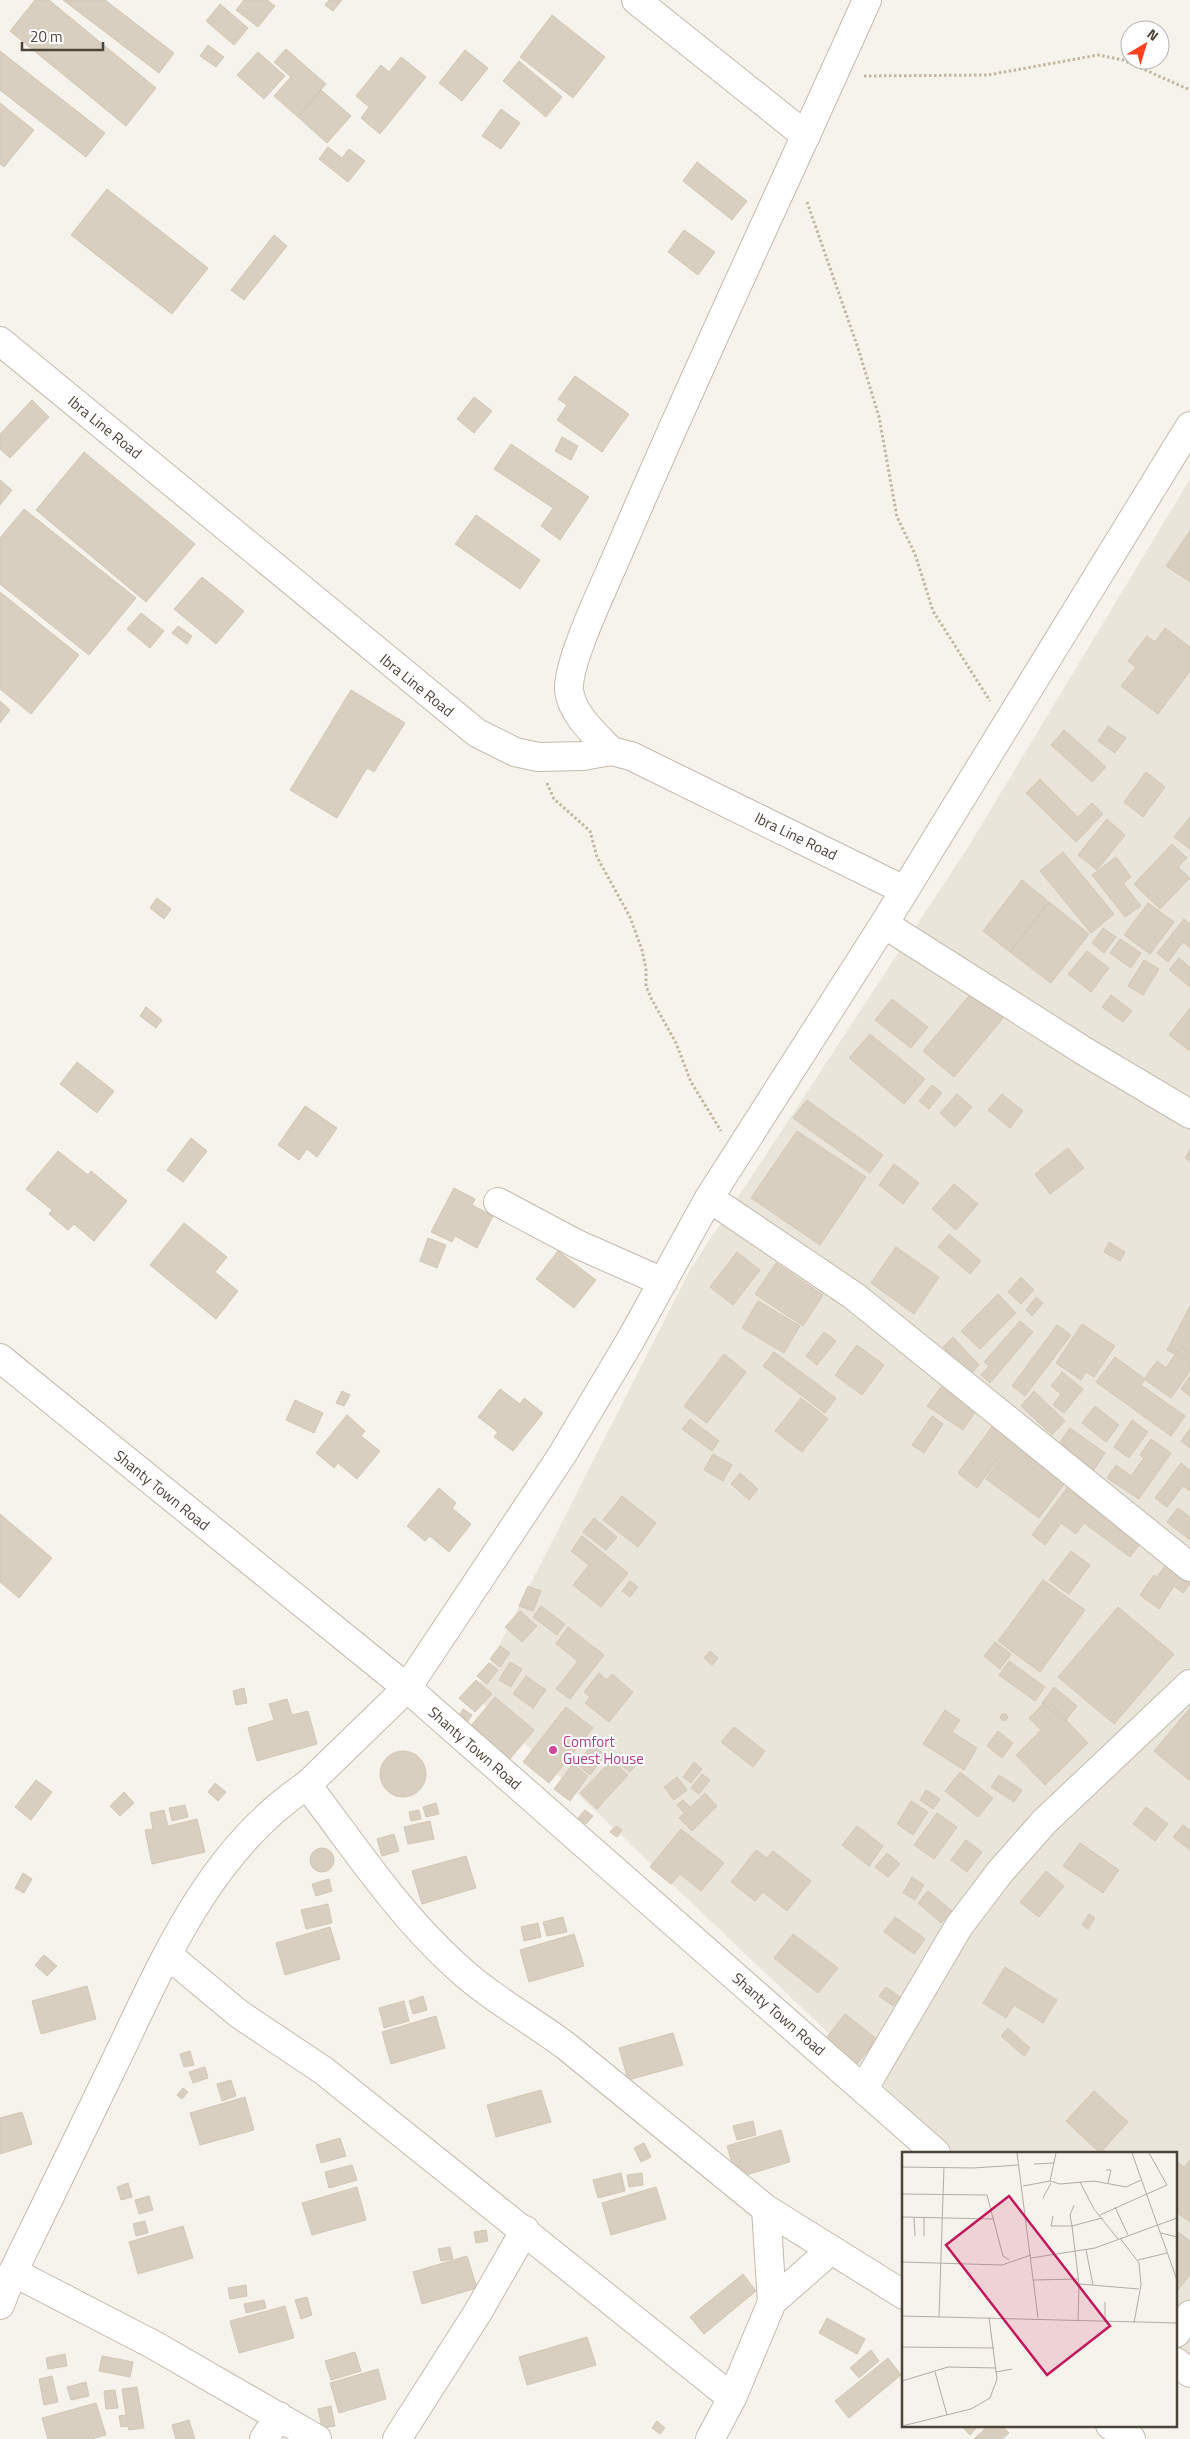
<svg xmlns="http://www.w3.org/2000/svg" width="1190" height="2439" font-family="'Titillium Web',sans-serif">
<rect width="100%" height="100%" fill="#f6f3ec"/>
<path fill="#eae5da" d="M1190 479V2356L1176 2345V2153H954L474 1695 690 1270 970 844Z"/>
<path fill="#d8cfc1" stroke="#d3c7b4" d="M35 0H49L156 88 126 126 10 31Z
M63 0H105L174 53 159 73Z
M244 0H267L275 6 258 27 236 10Z
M329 0H342L333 11 325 5Z
M220 4 248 28 234 45 206 21Z
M552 15 605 57 573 98 520 57Z
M208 45 224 57 216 67 200 56Z
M286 49 326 84 298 117 274 96 291 77 274 62Z
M465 50 488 68 462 101 439 83Z
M0 51 105 133 86 157 0 90Z
M258 52 285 76 264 99 237 75Z
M401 57 426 77 380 134 361 118 369 107 356 96 381 65 389 72Z
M519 61 562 97 546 117 503 81Z
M321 90 351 116 327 143 298 117Z
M0 103 34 130 4 167 0 164Z
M501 109 520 123 501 149 482 136Z
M328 147 342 158 349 149 365 161 348 182 319 159Z
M697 162 747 201 732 220 683 181Z
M107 189 208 268 172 314 71 235Z
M684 230 715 252 698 275 668 252Z
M274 235 287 246 244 300 231 290Z
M575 376 629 414 602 452 557 420 567 405 558 399Z
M474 397 492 411 474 433 457 419Z
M32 400 49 417 10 458 0 449V434Z
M562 437 578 446 571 460 555 451Z
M511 444 589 497 560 540 541 526 553 508 494 469Z
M84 452 195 544 146 602 36 510Z
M0 480 12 490 0 505Z
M24 509 136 598 89 655 0 584V538Z
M476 515 540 560 520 589 455 544Z
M1190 531V582L1166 566Z
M202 577 244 611 216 644 174 609Z
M0 592 79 655 31 714 0 689Z
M141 613 164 631 150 648 127 629Z
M178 626 192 636 187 644 172 633Z
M1165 628 1190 647V671L1158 714 1121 686 1136 667 1128 661 1147 636 1155 642Z
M351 690 405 723 374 772 367 768 337 818 290 790Z
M0 701 10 710 0 723Z
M1108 726 1126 738 1115 753 1098 741Z
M1064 730 1106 767 1092 782 1051 745Z
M1146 772 1165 787 1143 817 1124 802Z
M1040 779 1078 817 1092 803 1103 814 1076 842 1026 793Z
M1190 817V849L1174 837Z
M1107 819 1125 835 1097 870 1078 855Z
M1172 844 1187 858 1178 867 1190 878 1160 909 1134 884Z
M1063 852 1114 914 1091 933 1040 871Z
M1116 857 1131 877 1123 883 1141 906 1125 917 1092 875Z
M1022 880 1049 902 1010 952 983 931Z
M157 898 171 909 164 919 150 908Z
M1049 902 1089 934 1051 983 1010 952Z
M1148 903 1174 922 1150 954 1124 935Z
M1184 919 1190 924V948L1183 942 1168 962 1157 953Z
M1103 928 1116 937 1104 953 1092 943Z
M1120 939 1141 953 1131 968 1110 953Z
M1087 951 1109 968 1091 992 1068 974Z
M1179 958 1190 967V987L1169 970Z
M1144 960 1159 969 1143 995 1128 986Z
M973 991 1004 1017 954 1077 923 1051Z
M1111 995 1132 1011 1123 1022 1102 1007Z
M892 999 928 1027 911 1048 875 1020Z
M146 1007 162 1020 156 1028 140 1016Z
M1190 1008V1051L1169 1035Z
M870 1034 925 1079 904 1104 849 1058Z
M77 1062 114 1091 97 1113 60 1084Z
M932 1085 942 1093 929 1109 919 1101Z
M957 1094 972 1107 955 1127 940 1113Z
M1002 1094 1023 1111 1010 1128 988 1110Z
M807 1100 883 1155 870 1173 793 1118Z
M305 1106 337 1128 317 1157 307 1149 299 1160 278 1145Z
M797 1131 866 1177 820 1245 751 1198Z
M191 1138 207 1151 183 1182 167 1170Z
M1068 1148 1084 1168 1050 1194 1035 1174Z
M1190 1150V1161L1185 1158Z
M58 1151 88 1175 91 1171 127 1201 94 1241 74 1224 68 1230 49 1214 52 1210 26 1189Z
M894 1164 919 1183 903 1204 879 1185Z
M954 1184 978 1204 956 1230 932 1209Z
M454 1188 475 1199 472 1205 493 1216 477 1248 455 1236 452 1242 431 1232Z
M184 1223 227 1257 215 1272 238 1291 216 1319 150 1265Z
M949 1234 981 1261 970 1274 938 1247Z
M428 1238 446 1245 437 1268 420 1261Z
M1109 1242 1125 1252 1120 1261 1104 1252Z
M896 1247 939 1277 914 1314 871 1283Z
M558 1251 596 1280 574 1308 536 1279Z
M737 1252 760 1270 733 1305 710 1287Z
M776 1263 823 1295 803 1326 755 1294Z
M1021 1277 1034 1290 1021 1304 1008 1292Z
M998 1294 1016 1313 980 1349 961 1331Z
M1036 1297 1043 1303 1032 1316 1026 1310Z
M758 1301 800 1326 784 1353 742 1328Z
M1190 1306V1358L1188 1361 1167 1350Z
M1020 1321 1033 1332 990 1383 981 1375 989 1366 984 1362Z
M1082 1324 1115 1346 1094 1377 1086 1372 1081 1380 1056 1363Z
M1057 1325 1071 1335 1025 1396 1012 1386Z
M824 1332 836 1341 817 1365 806 1356Z
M953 1337 979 1365 970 1375 943 1347Z
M857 1345 884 1365 862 1395 835 1375Z
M1181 1346 1190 1353V1371L1171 1398 1144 1379 1157 1361 1166 1368Z
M774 1352 836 1398 825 1413 763 1366Z
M724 1354 746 1372 707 1423 684 1406Z
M1115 1357 1145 1379 1141 1385 1185 1416 1171 1436 1096 1382Z
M1062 1372 1083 1389 1064 1413 1053 1405 1061 1394 1051 1386Z
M1190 1376V1396L1181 1389Z
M941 1387 976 1411 963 1430 927 1406Z
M500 1389 520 1404 524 1398 543 1413 513 1451 494 1437 498 1432 478 1417Z
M342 1391 350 1395 344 1406 336 1403Z
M1034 1391 1065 1421 1052 1435 1021 1406Z
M801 1398 828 1419 802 1452 775 1431Z
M295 1400 323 1413 314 1433 286 1420Z
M1095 1406 1119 1425 1106 1442 1082 1423Z
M347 1415 365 1431 361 1436 380 1451 357 1479 338 1463 334 1468 316 1453Z
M932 1416 943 1424 924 1453 912 1445Z
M690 1419 719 1441 712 1451 682 1429Z
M1132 1420 1148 1432 1129 1458 1114 1447Z
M994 1424 1014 1438 977 1488 958 1473Z
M1070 1428 1105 1453 1093 1471 1057 1446Z
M1190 1429V1448L1181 1441Z
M1151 1439 1171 1453 1139 1499 1107 1478 1116 1465 1131 1476 1144 1458 1140 1455Z
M1014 1440 1068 1479 1039 1518 986 1479Z
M713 1454 732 1465 723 1481 704 1470Z
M1181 1463 1190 1470V1491L1183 1486 1167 1507 1155 1498Z
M740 1473 758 1489 749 1500 731 1484Z
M1069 1485 1143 1540 1130 1557 1084 1523 1076 1534 1061 1523 1045 1545 1032 1535Z
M439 1488 456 1503 452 1508 471 1524 449 1552 430 1536 425 1541 407 1526Z
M622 1496 656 1523 638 1547 603 1520Z
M1178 1508 1190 1517V1540L1167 1522Z
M0 1514 52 1558 19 1598 0 1582Z
M594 1518 617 1537 606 1550 583 1532Z
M582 1536 628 1573 601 1607 573 1585 589 1565 571 1551Z
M1071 1551 1090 1565 1069 1594 1049 1580Z
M1169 1561 1190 1576V1584L1183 1593 1174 1586 1159 1609 1140 1595 1154 1575 1157 1577Z
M1043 1580 1085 1610 1040 1672 998 1641Z
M630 1581 638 1587 630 1597 622 1591Z
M528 1586 541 1591 533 1611 519 1606Z
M541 1606 565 1624 557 1635 533 1617Z
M1118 1607 1174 1654 1114 1724 1058 1677Z
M520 1611 537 1626 522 1642 505 1627Z
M568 1627 604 1655 570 1699 556 1689 578 1661 556 1644Z
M995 1642 1011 1654 1000 1669 984 1656Z
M500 1646 510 1653 500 1667 490 1659Z
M710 1651 718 1658 712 1665 704 1658Z
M1009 1661 1045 1687 1035 1701 999 1675Z
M510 1662 522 1669 511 1687 499 1680Z
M489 1663 498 1670 487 1684 477 1676Z
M599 1673 607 1680 612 1674 633 1692 609 1722 585 1703 590 1697 584 1692Z
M526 1676 546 1690 533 1708 513 1694Z
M476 1680 492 1694 475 1712 459 1698Z
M1054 1687 1077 1706 1065 1721 1042 1703Z
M244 1688 247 1703 236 1705 233 1691Z
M495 1697 534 1730 509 1760 470 1727Z
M287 1699 292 1715 308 1711 317 1744 257 1761 248 1728 274 1720 269 1704Z
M1047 1700 1088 1743 1045 1785 1016 1755 1041 1730 1029 1718Z
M566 1707 593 1728 549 1783 523 1762Z
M1190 1708V1780H1189L1154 1751Z
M463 1709 472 1715 466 1724 458 1718Z
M945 1710 960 1720 952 1732 977 1748 964 1770 923 1744Z
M1000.5 1717a3.5 3.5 0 1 1 7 0a3.5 3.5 0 1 1-7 0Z
M734 1727 765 1751 753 1767 721 1742Z
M998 1731 1013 1743 1002 1758 987 1746Z
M592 1745 605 1755 590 1775 577 1764Z
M380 1774a23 23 0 1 1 46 0a23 23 0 1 1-46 0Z
M612 1760 628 1775 597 1809 580 1793Z
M628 1760 635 1766 630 1772 622 1766Z
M694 1762 702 1769 691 1783 683 1777Z
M573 1764 588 1776 570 1801 554 1789Z
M960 1772 993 1798 978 1817 945 1791Z
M702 1774 710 1780 699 1794 691 1788Z
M999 1775 1022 1790 1014 1802 991 1787Z
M677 1777 687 1790 674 1800 664 1787Z
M36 1780 52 1792 31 1820 15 1807Z
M215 1783 226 1792 218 1801 208 1792Z
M926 1790 940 1799 933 1809 920 1800Z
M124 1792 134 1803 120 1816 110 1806Z
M705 1793 717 1806 692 1831 679 1818Z
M683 1800 690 1807 683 1812 677 1805Z
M911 1801 928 1812 913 1835 897 1824Z
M436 1803 439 1814 426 1817 423 1807Z
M185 1805 188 1817 172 1821 169 1808Z
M1146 1807 1168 1824 1155 1841 1133 1824Z
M164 1810 168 1826 197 1819 205 1852 152 1864 145 1830 153 1829 150 1813Z
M419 1810 421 1819 411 1821 409 1812Z
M585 1810 593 1816 586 1824 578 1818Z
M937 1813 957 1827 934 1859 914 1845Z
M430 1821 434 1839 408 1844 404 1827Z
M1183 1825 1190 1830V1850L1173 1837Z
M616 1826 622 1830 617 1837 610 1832Z
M857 1826 883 1846 869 1866 842 1845Z
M681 1829 724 1863 701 1891 680 1874 671 1884 650 1867Z
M394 1834 399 1851 382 1856 377 1839Z
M966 1840 982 1852 967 1872 951 1860Z
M1080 1843 1119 1870 1103 1893 1063 1866Z
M310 1860a12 12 0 1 1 24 0a12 12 0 1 1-24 0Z
M756 1850 767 1858 773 1851 811 1881 787 1911 763 1892 755 1901 731 1882Z
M887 1853 900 1864 888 1877 875 1867Z
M466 1856 476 1888 422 1904 412 1871Z
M1046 1871 1064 1886 1039 1917 1020 1902Z
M23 1873 32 1879 24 1893 15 1888Z
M912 1877 924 1885 915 1900 903 1893Z
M329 1879 332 1891 316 1896 312 1884Z
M928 1891 952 1911 941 1923 918 1903Z
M328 1904 332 1923 306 1929 301 1910Z
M1089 1914 1095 1918 1088 1929 1082 1925Z
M563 1917 567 1932 547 1936 543 1922Z
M895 1917 925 1939 914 1954 884 1932Z
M538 1923 541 1937 524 1941 521 1927Z
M330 1927 340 1959 285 1975 276 1943Z
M574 1934 584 1966 529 1982 520 1950Z
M793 1934 838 1968 818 1993 774 1958Z
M44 1955 57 1966 47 1976 35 1965Z
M1005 1967 1057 2000 1043 2023 1014 2005 1006 2018 983 2003Z
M87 1986 96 2019 41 2034 32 2001Z
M886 1987 900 1997 893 2006 879 1996Z
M423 1996 427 2010 413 2014 409 2001Z
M404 2001 409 2021 384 2028 379 2008Z
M845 2014 877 2039 855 2067 823 2042Z
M436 2016 445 2048 391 2064 382 2032Z
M1008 2028 1030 2048 1024 2056 1001 2036Z
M673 2033 683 2065 628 2080 619 2048Z
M190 2051 194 2065 184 2067 180 2054Z
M205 2067 208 2078 193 2083 189 2072Z
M231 2080 236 2096 222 2101 217 2084Z
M183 2088 188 2092 182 2099 177 2095Z
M541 2090 551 2122 496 2137 487 2105Z
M1094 2091 1128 2122 1100 2153 1066 2121Z
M245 2097 254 2130 200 2145 190 2113Z
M22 2112 32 2144 0 2154V2118Z
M753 2121 756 2135 737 2140 733 2126Z
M781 2130 790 2162 736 2178 727 2146Z
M340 2138 346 2156 321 2163 316 2145Z
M644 2143 651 2157 641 2162 634 2148Z
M1190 2160V2222L1176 2212V2164L1177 2162 1184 2167Z
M352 2165 357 2180 329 2188 325 2172Z
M621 2173 625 2191 598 2198 593 2180Z
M642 2173 643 2185 629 2187 627 2175Z
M128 2183 132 2197 121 2200 117 2187Z
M357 2187 366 2220 312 2235 302 2203Z
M656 2187 666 2219 611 2235 602 2203Z
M149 2196 153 2210 139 2214 135 2200Z
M145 2221 148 2233 136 2236 133 2224Z
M183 2226 193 2258 138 2274 129 2242Z
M486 2230 488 2241 476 2243 474 2232Z
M1176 2230 1190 2241V2275L1178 2290 1176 2288Z
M450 2247 453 2259 441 2261 438 2249Z
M467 2256 477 2288 422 2304 413 2272Z
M743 2274 756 2291 704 2334 690 2317Z
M246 2285 247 2296 230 2299 228 2288Z
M307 2297 312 2315 301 2319 295 2300Z
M264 2300 266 2308 246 2313 244 2304Z
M285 2306 294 2338 239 2353 230 2321Z
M827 2318 865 2339 857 2354 819 2333Z
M587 2337 596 2365 527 2385 519 2357Z
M871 2350 879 2361 859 2378 850 2368Z
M355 2352 361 2371 331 2380 325 2361Z
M65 2354 67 2366 48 2369 46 2358Z
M102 2356 133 2362 130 2377 99 2371Z
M888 2358 901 2375 849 2418 835 2401Z
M378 2369 386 2399 339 2413 330 2383Z
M52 2376 58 2402 44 2405 39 2379Z
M86 2382 89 2396 71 2400 67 2387Z
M137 2387 144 2428 129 2430 128 2426 121 2427 119 2416 126 2415 122 2389Z
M115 2390 118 2408 106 2409 104 2391Z
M96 2403 106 2435 91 2439H48L42 2418Z
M331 2406 335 2426 322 2428 318 2409Z
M189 2420 195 2439H176L172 2425Z
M657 2421 665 2428 660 2434 652 2428Z
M964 2425H979L970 2435 962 2427Z
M989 2425H1001L1009 2433 1002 2439H974Z"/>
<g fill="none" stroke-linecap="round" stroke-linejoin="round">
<defs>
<path id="minor" d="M636 0 806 136
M0 341 477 733 515 752 538 757 583 756 611 751 631 756 904 890
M611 751C595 734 572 715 569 690 567 660 610 574 623 542 701 360 786 181 867 0
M884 924 1084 1051 1190 1114
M709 1198 854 1296 1190 1567
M498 1202 577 1244 663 1282
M0 1358 407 1688 936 2153
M307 1785 407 1688 562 1455 630 1341 709 1198 884 924 1190 426
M168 1955 239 2014 324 2071 732 2398
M864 2088 959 1926 1000 1872 1044 1822 1190 1684
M13 2272 154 2345 317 2439
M772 2302 831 2250
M0 2305 13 2272C47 2203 80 2134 114 2064 163 1962 209 1850 307 1785 354 1846 398 1914 456 1966 489 1997 530 2019 566 2046L766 2209 904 2295
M1176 2333 1190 2315
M1176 2362 1190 2373
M1110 2425 1131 2439
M264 2439 279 2416
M397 2439 478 2312 525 2230
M710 2439 732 2398 772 2302 766 2209"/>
</defs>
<use href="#minor" stroke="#c2bbae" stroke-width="30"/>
<path stroke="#c4b79f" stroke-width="3" stroke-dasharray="2.5 2.5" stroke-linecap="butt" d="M864 76 988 75 1098 55 1123 60 1190 90
M807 202 858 348 879 417 897 517 915 554 933 611 990 701
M547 783 554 799 590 831 597 857 630 917 642 950 646 969V986L651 998 676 1043 691 1082 721 1131"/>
<use href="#minor" stroke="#fff" stroke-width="28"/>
</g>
<circle fill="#d1479c" stroke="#fff" stroke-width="2" cx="553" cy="1750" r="5"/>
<g text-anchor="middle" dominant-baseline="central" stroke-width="4" stroke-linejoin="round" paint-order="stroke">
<g font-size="15" fill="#4b4439" stroke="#fff">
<text transform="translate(105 427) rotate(39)">Ibra Line Road</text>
<text transform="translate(417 685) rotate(39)">Ibra Line Road</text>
<text transform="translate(796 836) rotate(26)">Ibra Line Road</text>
<text transform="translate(162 1490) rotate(39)">Shanty Town Road</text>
<text transform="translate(475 1748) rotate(41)">Shanty Town Road</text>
<text transform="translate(779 2014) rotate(41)">Shanty Town Road</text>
</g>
<g font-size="15" fill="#b23c85" stroke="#fff" text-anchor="start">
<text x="563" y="1741">Comfort<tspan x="563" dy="17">Guest House</tspan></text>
</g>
</g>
<g transform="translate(902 2152)">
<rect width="275" height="275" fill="#f6f3ec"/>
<path fill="none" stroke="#b2ada4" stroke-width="1" d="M115 1 136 166M230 1 275 128M132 12 152 11M0 15 71 16 117 13M204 18H209L206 31M148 29 158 32 192 29 224 35 239 28M178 30 192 57 216 87M121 34 148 29 154 1M0 42 85 43 101 104 107 108M141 46 149 31M213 55 226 83M198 63 265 33 247 1M151 64 149 74H171M0 65 92 67M12 66 13 84M22 66V84M200 66 170 74 177 132 237 137M170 74 168 63 172 53M259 81 275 85M218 86 237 111 239 133 232 171M184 98 191 133M129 106 193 96 275 66M236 108 265 101M0 110 100 113 129 103M131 128 176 127M0 164 275 171M37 165 42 15M176 169 177 132M203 170V150M0 195 92 196M33 220 45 263M94 220 110 217M0 229 46 215 94 216M0 274 69 257 88 246 95 227 87 165"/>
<path fill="#c2185b" fill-opacity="0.15" stroke="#c2185b" stroke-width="2.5" d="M107 44 208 174 145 223 44 93Z"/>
<rect width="275" height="275" fill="none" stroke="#4b4439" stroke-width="2.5"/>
</g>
<g transform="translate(1145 45) rotate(38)"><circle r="24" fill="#ffffff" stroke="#b7b4b0"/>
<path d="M0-4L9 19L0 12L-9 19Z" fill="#fc3f1d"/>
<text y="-8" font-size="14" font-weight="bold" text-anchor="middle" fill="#4b4439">N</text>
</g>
<path d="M22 42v8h81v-8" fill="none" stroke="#4b4439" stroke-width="2.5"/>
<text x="30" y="42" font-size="15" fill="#4b4439" stroke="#ffffff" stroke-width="4" paint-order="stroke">20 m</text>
</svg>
